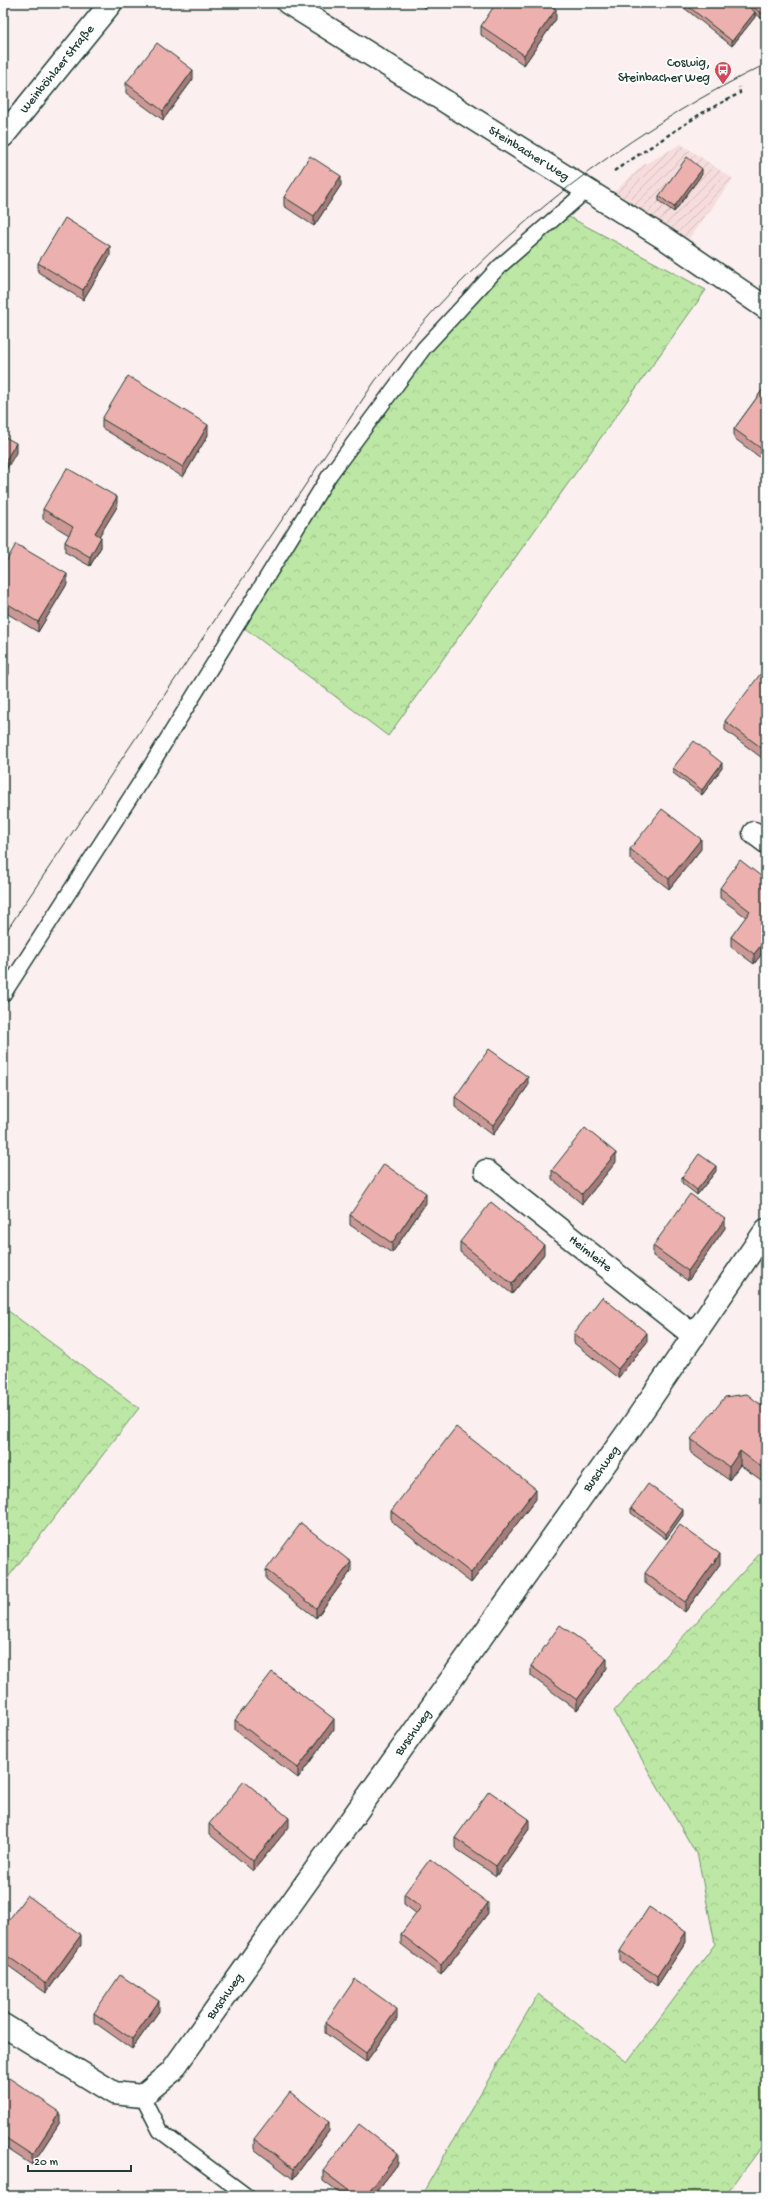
<svg xmlns="http://www.w3.org/2000/svg" width="769" height="2199" font-family="'Gochi Hand',sans-serif">
<defs>
<pattern id="industrial-furrows" width="10" height="10" patternUnits="userSpaceOnUse"><rect width="10" height="10" fill="#f6dcdc"/><path d="M-1 1l2-2M0 10L10 0M9 11l2-2" fill="none" stroke="#d2bebd"/></pattern>
<pattern id="forest-crowns" width="20" height="18" patternUnits="userSpaceOnUse"><rect width="20" height="18" fill="#bde7a4"/><path d="M2 6a3 3 0 1 1 6 0M12 15a3 3 0 1 1 6 0" fill="none" stroke="#a2c78e"/></pattern>
</defs>
<rect width="100%" height="100%" fill="#fbefef"/>
<filter id="ink" filterUnits="userSpaceOnUse"><feTurbulence type="fractalNoise" baseFrequency=".025" numOctaves="2"/><feDisplacementMap in="SourceGraphic" scale="8" xChannelSelector="R" yChannelSelector="G"/><feConvolveMatrix kernelMatrix="1 2 1 2 8 2 1 2 1" color-interpolation-filters="sRGB"/></filter>
<g filter="url(#ink)">
<path fill="url(#industrial-furrows)" d="M681 144 733 179 688 240 614 192 642 166Z"/>
<path fill="url(#forest-crowns)" stroke="#6e926c" d="M569 217 706 290 388 736 242 626 358 446 452 321 534 241Z
M3 1307 139 1408 3 1584Z
M766 1547V2141L725 2196H421L538 1994 627 2062 715 1944 698 1857 614 1711Z"/>
<g fill="none" stroke-linecap="round" stroke-linejoin="round">
<defs>
<path id="lane" d="M3 995 148 770 329 476 424 348 499 267 587 190
M142 2096 160 2131 247 2196"/>
<g id="street">
<path id="s1" d="M288 3 667 240 766 308"/>
<path d="M754 833 766 842"/>
<path id="s2" d="M486 1171 694 1336"/>
<path id="s3" d="M3 2025 114 2093 142 2096 171 2072 632 1426 766 1230"/>
</g>
<g id="secondary">
<path id="s4" d="M3 136 111 3"/>
</g>
</defs>
<use href="#lane" stroke="#1f3d34" stroke-width="17"/>
<use href="#street" stroke="#1f3d34" stroke-width="25"/>
<use href="#secondary" stroke="#1f3d34" stroke-width="25"/>
<path stroke="#1f3d34" stroke-width="2.5" stroke-dasharray="4 3" stroke-linecap="butt" d="M614 171 702 113 740 93 739 87"/>
<use href="#lane" stroke="#fff" stroke-width="14"/>
<use href="#street" stroke="#fff" stroke-width="22"/>
<use href="#secondary" stroke="#fff" stroke-width="22"/>
<path stroke="#1f3d34" stroke-width="1" d="M3 936 375 381C395 357 414 332 435 309 529 208 642 124 766 64"/>
</g>
<path fill="#cb9896" stroke="#1f3d34" d="M418 3H429L425 8Z
M678 3H766V22L755 13V17L732 46Z
M556 19 524 65 481 35V26Z
M193 79 163 120 126 93V83Z
M702 174 674 212 659 201V196Z
M341 185 314 226 284 206V197Z
M110 256 83 300 38 272V263Z
M766 385V462L734 438V429Z
M102 419 208 435 183 477 102 428Z
M117 507 99 536 101 547 90 566 65 552V542L69 535 43 519V509Z
M3 567 67 584 38 632 3 611Z
M766 677V761L725 730V721Z
M673 768H722L702 795 673 773Z
M630 849H701L669 889 630 859Z
M766 880V948L754 964 731 947V937L746 917 720 898V888Z
M528 1086 493 1135 455 1107V1097Z
M616 1162 582 1204 552 1179V1170Z
M716 1171 697 1195 682 1183V1178Z
M426 1203 392 1253 350 1225V1215Z
M725 1228 688 1281 653 1256V1246Z
M460 1242 544 1254 512 1294 460 1252Z
M574 1333 647 1342 618 1378 574 1343Z
M766 1409 764 1482 740 1465 729 1480 691 1453V1439Z
M536 1499 471 1583 391 1521V1511Z
M631 1508 683 1515 666 1539 631 1513Z
M720 1564 685 1612 645 1583V1573Z
M266 1570 351 1571 316 1618 266 1579Z
M531 1666 607 1668 577 1710 531 1676Z
M235 1720 334 1729 298 1778 235 1730Z
M209 1824 289 1827 253 1871 209 1834Z
M529 1829 496 1876 455 1848V1838Z
M404 1894 488 1913 441 1975 401 1944V1934L417 1914 404 1904Z
M3 1928 81 1945 46 1993 3 1962Z
M686 1942 657 1986 620 1961V1951Z
M159 2011 132 2049 94 2022V2013Z
M397 2019 366 2062 325 2033V2023Z
M3 2074 60 2122 32 2165 3 2146Z
M329 2131 293 2179 254 2149V2139Z
M398 2164 373 2196H343L323 2181V2171Z"/>
<path fill="#a57c7a" stroke="#1f3d34" d="M425 3H429L425 8Z
M556 9V19L524 65V55Z
M755 12V17L732 46V41Z
M193 70V79L163 120V111Z
M702 169V174L674 212V207Z
M341 176V185L314 226V216Z
M110 246V256L83 300V290Z
M208 425V435L183 477V467Z
M16 443V453L3 475V465Z
M117 497V507L95 543V533Z
M101 537V547L90 566V557Z
M67 574V584L38 632V622Z
M9 664V674L3 684V674Z
M722 763V768L702 795V790Z
M701 839V849L669 889V879Z
M766 939V948L754 964V954Z
M528 1077V1086L493 1135V1125Z
M616 1153V1162L582 1204V1194Z
M716 1166V1171L697 1195V1190Z
M426 1193V1203L392 1253V1243Z
M725 1219V1228L688 1281V1271Z
M544 1245V1254L512 1294V1284Z
M647 1333V1342L618 1378V1369Z
M740 1451V1465L729 1480V1467Z
M766 1466V1479L764 1482V1469Z
M536 1489V1499L471 1583V1573Z
M683 1510V1515L666 1539V1534Z
M720 1554V1564L685 1612V1602Z
M351 1562V1571L316 1618V1608Z
M607 1658V1668L577 1710V1700Z
M334 1719V1729L298 1778V1768Z
M289 1818V1827L253 1871V1861Z
M529 1819V1829L496 1876V1866Z
M488 1903V1913L441 1975V1965Z
M686 1932V1942L657 1986V1976Z
M81 1935V1945L46 1993V1983Z
M159 2001V2011L132 2049V2039Z
M397 2009V2019L366 2062V2053Z
M60 2112V2122L32 2165V2155Z
M329 2122V2131L293 2179V2169Z
M398 2154V2164L373 2196H366Z"/>
<path fill="#ecb1ae" stroke="#1f3d34" d="M496 3H547L556 9 524 55 481 26Z
M684 3H744L755 12 732 41Z
M748 3H766V17Z
M157 43 193 70 163 111 126 83Z
M310 156 341 176 314 216 284 197Z
M687 157 702 169 674 207 659 196Z
M65 218 110 246 83 290 38 263Z
M128 376 208 425 183 467 102 419Z
M766 385V452L734 429Z
M3 436 16 443 3 465Z
M67 468 117 497 95 533 101 537 90 557 65 542 73 527 43 509Z
M16 544 67 574 38 622 3 601V567Z
M3 661 9 664 3 674Z
M761 673 766 677V751L725 721Z
M694 741 722 763 702 790 673 768Z
M662 809 701 839 669 879 630 849Z
M740 860 766 880V939L754 954 731 937 750 911 720 888Z
M489 1049 528 1077 493 1125 455 1097Z
M585 1128 616 1153 582 1194 552 1170Z
M699 1154 716 1166 697 1190 682 1178Z
M384 1164 426 1193 392 1243 350 1215Z
M690 1194 725 1219 688 1271 653 1246Z
M491 1202 544 1245 512 1284 460 1242Z
M602 1297 647 1333 618 1369 574 1333Z
M747 1394 766 1409V1466L764 1469 740 1451 729 1467 691 1439 725 1397Z
M456 1427 536 1489 471 1573 391 1511Z
M648 1484 683 1510 666 1534 631 1508Z
M301 1523 351 1562 316 1608 266 1570Z
M680 1525 720 1554 685 1602 645 1573Z
M560 1625 607 1658 577 1700 531 1666Z
M272 1672 334 1719 298 1768 235 1720Z
M244 1781 289 1818 253 1861 209 1824Z
M489 1791 529 1819 496 1866 455 1838Z
M430 1859 488 1903 441 1965 401 1934 421 1907 404 1894Z
M27 1895 81 1935 46 1983 3 1953V1928Z
M649 1907 686 1932 657 1976 620 1951Z
M120 1975 159 2001 132 2039 94 2013Z
M355 1979 397 2009 366 2053 325 2023Z
M3 2074 60 2112 32 2155 3 2136Z
M290 2092 329 2122 293 2169 254 2139Z
M359 2124 398 2154 366 2196H356L323 2171Z
M119 2189 129 2196H114Z"/>
</g>
<defs>
<symbol id="bus-pin" viewBox="-11 -11 22 30"><path d="M0 17L-7.5 6A9.5 9.5 0 1 1 7.5 6Z" fill="#d1495b" stroke="#fff"/><path d="M-5-6H5V4H4V6H2V4H-2V6H-4V4H-5ZM-3.5-4V0h7V-4ZM-3.5 1.2v1.5H-2V1.2ZM2 1.2v1.5H3.5V1.2Z" fill="#fff"/></symbol>
</defs>
<g fill-rule="evenodd">
<use href="#bus-pin" x="713" y="60" width="20" height="27"/>
</g>
<g text-anchor="middle" dominant-baseline="central" stroke-width="4" stroke-linejoin="round" paint-order="stroke">
<g font-size="13" fill="#1f3d34" stroke="#fff" text-anchor="end">
<text x="710" y="63">Coswig,<tspan x="710" dy="15">Steinbacher Weg</tspan></text>
</g>
<g font-size="13" fill="#1f3d34" stroke="#fff">
<text stroke="none"><textPath href="#s4" startOffset="86">Weinböhlaer Straße</textPath></text>
<text stroke="none"><textPath href="#s1" startOffset="284">Steinbacher Weg</textPath></text>
<text stroke="none"><textPath href="#s2" startOffset="133">Heimleite</textPath></text>
<text stroke="none"><textPath href="#s3" startOffset="937">Buschweg</textPath></text>
<text stroke="none"><textPath href="#s3" startOffset="613">Buschweg</textPath></text>
<text stroke="none"><textPath href="#s3" startOffset="289">Buschweg</textPath></text>
</g>
</g>
<rect width="769" height="2199" fill="none" stroke="#fff" stroke-width="16"/>
<rect x="8" y="8" width="753" height="2183" fill="none" stroke="#1f3d34" stroke-width="1.5" filter="url(#ink)"/>
<path d="M28 2165v6h103v-6" fill="none" stroke="#1f3d34" stroke-width="2"/>
<text x="34" y="2165" font-size="12" fill="#1f3d34" stroke="#ffffff" stroke-width="3" paint-order="stroke">20 m</text>
</svg>
